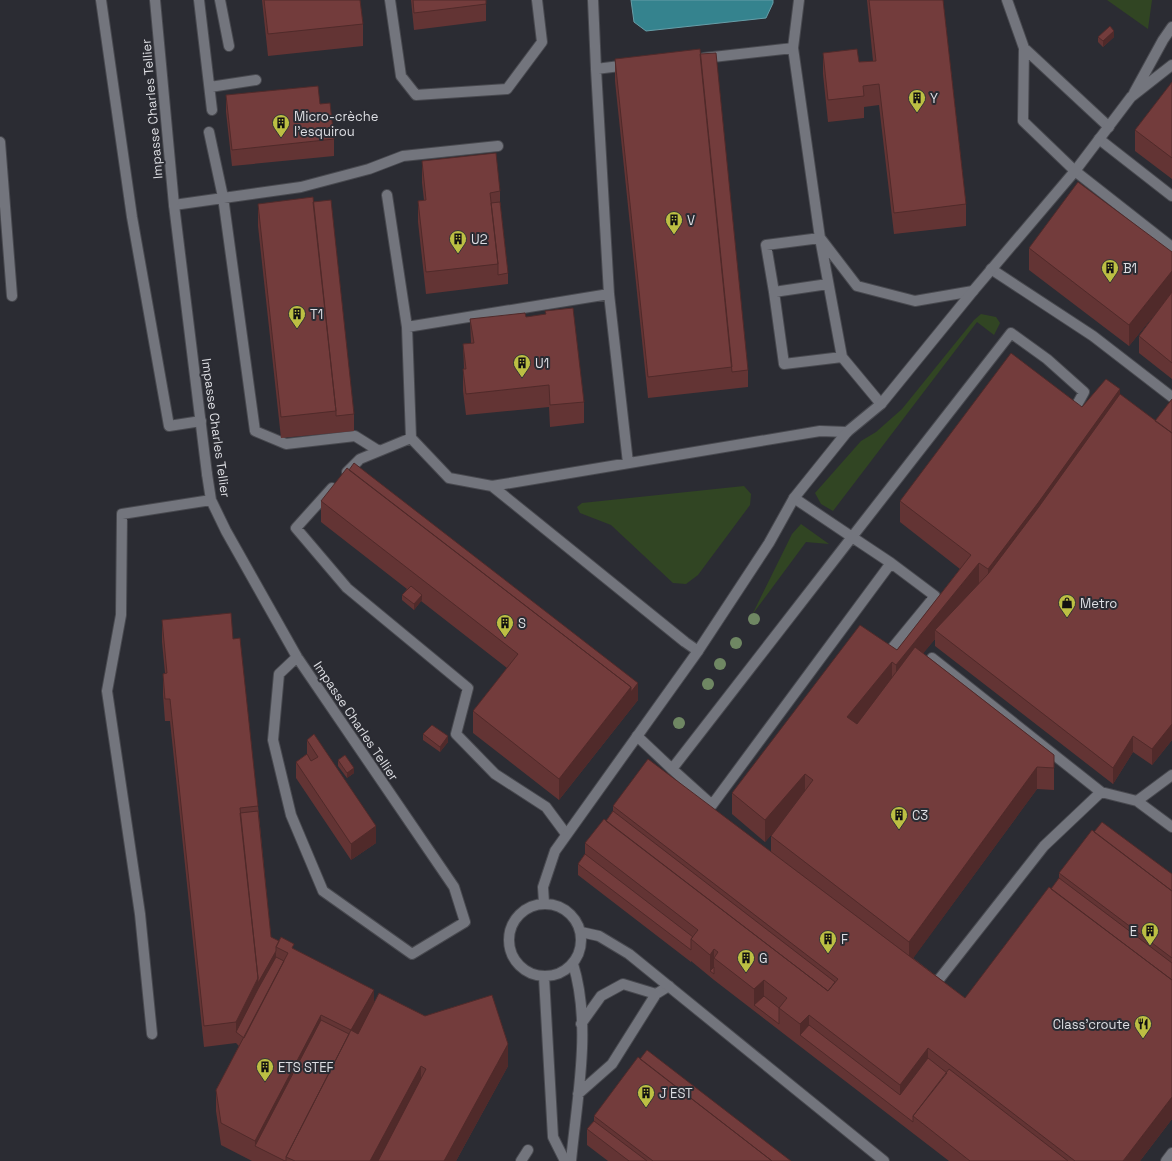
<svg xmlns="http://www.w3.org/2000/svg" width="1172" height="1161" font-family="'Space Grotesk',sans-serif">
<rect width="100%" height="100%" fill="#2b2c33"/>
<path fill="#314523" d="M1107 0H1152L1148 29Z
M981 314 996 317 1000 323 994 335 977 322 833 511 821 504 815 493 861 441 876 432 902 409 974 320Z
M744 486 751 494 750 505 698 575 686 584 673 583 611 525 580 513 577 507 582 503Z
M801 524 829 544 806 542 752 615 792 534Z"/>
<path fill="#35838e" stroke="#679ea8" d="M631 0H773V3L766 18 646 31 634 22Z"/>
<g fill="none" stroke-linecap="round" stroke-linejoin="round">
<defs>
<path id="lane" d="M101 0 132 217 169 426 201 421
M199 0 212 110
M220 0 229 46
M390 0 401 76 416 95 507 89 542 42 537 0
M593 0 596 69
M799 0 793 48 820 238 842 357 881 404
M1007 0 1024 48 1023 121 1075 171 1172 247
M1024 48 1109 127
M704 58 793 48
M628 65 596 69 609 294 628 463
M210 87 256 80
M209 132 223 197 255 431 286 444 355 436 379 451
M1099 139 1172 196
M0 142 12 296
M387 195 407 327 411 438 449 478 492 486 685 642 698 651
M174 205 301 187 369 169 403 156 498 146
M821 239 857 286 915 301 973 291
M991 269 1093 336 1172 397
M828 284 774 292 784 364 842 357
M774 292 766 245 820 238
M407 327 609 294
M347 472 360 459 411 438
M207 474 211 500 226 531 297 657 454 887 465 922 412 954 323 891 291 815 273 740 279 674 297 657
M492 486 820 431 847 432
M332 488 296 528 347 588 468 688 456 734 495 774 546 807 566 834
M794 498 852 537 672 769 712 805 891 563 852 537 1011 333 1047 359 1084 392 1073 412
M885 657 935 596 891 563
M932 658 1101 792 1137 801 1172 827
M637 736 672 769
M1137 801 1172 775
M937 982 1044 846 1101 792
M581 1024 601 996 623 984 656 994 669 986
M152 1034 140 914 107 691 121 615 122 514 211 500
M578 1094 612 1064 656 994
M521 1161 528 1150
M571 1161C577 1098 592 1025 573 964"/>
<path id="street" d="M155 0 174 205 207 474
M1134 93 1163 40 1172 27
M544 903 543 887 555 851 698 651 769 543 794 498 847 432 881 404 973 291 1075 171 1131 97 1172 65
M509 940a36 36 0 1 1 72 0a36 36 0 1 1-72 0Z
M581 932 599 936 629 954 884 1161
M544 977 553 1137 565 1161
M1166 1161 1172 1153"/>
</defs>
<use href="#lane" stroke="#48494f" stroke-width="12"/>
<use href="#street" stroke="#48494f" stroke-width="12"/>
<use href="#lane" stroke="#73757d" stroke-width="10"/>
<use href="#street" stroke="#73757d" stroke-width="10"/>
</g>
<g fill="#6f8763">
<circle cx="754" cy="619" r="6"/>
<circle cx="736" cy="643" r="6"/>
<circle cx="720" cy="664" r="6"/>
<circle cx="708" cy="684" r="6"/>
<circle cx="679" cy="723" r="6"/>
</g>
<path fill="#633434" d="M262 0H360L363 24V46L268 56Z
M411 0H486V21L414 30Z
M867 0H943L966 204V226L894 234 879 105 864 107V118L828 122 823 74V53L859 62 873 61Z
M1098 37H1114L1103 47 1098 42Z
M615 59 748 370V387L648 398 615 81Z
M1172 82V179L1135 151V130Z
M226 95 320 104 334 139V156L232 166 226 112Z
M422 161 500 191V202L508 273V284L426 294 418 222V201L424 200 422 183Z
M313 202 354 414V431L281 438 258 226V204Z
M1029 248 1172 252V379L1139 353V336L1167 299 1129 346 1029 270Z
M526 317 584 402V423L550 427 549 407 466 415 463 391V369H464L463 344 471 343 470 319Z
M1120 394 1155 421 1172 399V740L1152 765 1133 752 1113 784 935 646V639L923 653 1054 755V790L1037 789 913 958 965 998 1051 889 1059 878V873L1094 832 1172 874V1119L1140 1161H949L714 980 691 961V962L578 875V864L585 854V843L606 821 613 811V806L771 852V836L777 828 765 842 732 814V793L897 650 960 569 900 522V501L1082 407Z
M321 501 638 700 559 800 473 733V711L507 668 421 601 414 610 402 600V595L407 589 321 522Z
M162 620 233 639 258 806 271 937 294 949 374 1004 508 1066 456 1161H252L221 1145 216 1111V1090L239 1046 236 1043 204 1047 170 721H165L163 695V674L165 673 162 642Z
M423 734 448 742 440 752 423 740Z
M307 740 376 843 351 860 296 778V762L307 754Z
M338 760 354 773 347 778 338 766Z
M594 1116 791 1161H608L587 1145V1129L594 1121Z"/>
<path fill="#502a2a" d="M1114 31V37L1103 47V41Z
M1172 271V293L1129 346V325Z
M1120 389V410L988 590V569Z
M979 563V585L935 630V639L896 687V665Z
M422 595V600L414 610V604Z
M892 662V683L847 738V717Z
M638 683V700L559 800V779L631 687Z
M1172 724V740L1152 765V749Z
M448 736V742L440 752V747Z
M1133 736V752L1113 784V768Z
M1037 767V789L909 964V942Z
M354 768V773L347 778V773Z
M805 774V796L765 842V820Z
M376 826V843L351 860V844Z
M714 949V959V958V972L710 971V955Z
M276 951V967L236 1032V1043V1022L258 978Z
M764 980V1002L754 1005V989Z
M374 990V1012L353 1048 351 1030Z
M321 1015V1037L255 1146V1141Z
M809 1015V1037L800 1035V1024Z
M508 1044V1066L456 1161H444Z
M928 1048V1070L900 1106V1085Z
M421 1066V1088L382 1161H370Z
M1172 1097V1119L1140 1161H1123Z"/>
<path fill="#733c3c" stroke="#502a2a" d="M264 0H360L363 24 268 34Z
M413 0H486V4L414 13Z
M869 0H943L966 204 894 213 879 84 863 86 864 96 828 100 823 53 857 49 859 62 876 61Z
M1110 26 1114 31 1103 41 1098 37Z
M700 49 732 367 648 377 615 59Z
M716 53 748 370 732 372 700 54Z
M1172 82V158L1135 130Z
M318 86 320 104 330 103 334 139 232 150 226 95Z
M496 153 500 191 490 193 498 264 426 272 418 201 426 200 422 161Z
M1078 182 1172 252V271L1129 325 1029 248Z
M313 197 336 411 281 417 258 204Z
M331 200 354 414 336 416V411L313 202Z
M500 202 508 273 498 275V264L491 203Z
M1172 292V363L1139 336Z
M573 308 584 402 550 405 549 385 466 394 463 369H466L463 344 474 343 470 319 525 313 526 317 546 314 545 311Z
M1011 353 1082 407 1106 379 1120 389 1038 503 988 569 979 563 896 665 892 662 847 717 857 724 915 647 1054 755V768L1037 767 909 942 771 836 813 780 805 774 765 820 732 793 860 625 897 650 971 555 900 501Z
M1120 394 1172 433V724L1152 749 1133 736 1113 768 935 630 988 574 1038 508Z
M1172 399V433L1155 421Z
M354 463 638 683 631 692V687L349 470Z
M347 468 631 687 559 779 473 711 518 654 321 501Z
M411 586 422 595 414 604 402 595Z
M231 613 233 639 240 638 258 806 240 808 258 978 236 1022 204 1026 170 699H165L163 674 167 673 162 620Z
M432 725 448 736 440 747 423 734Z
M314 734 376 826 351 844 296 762 307 754 311 761 318 757 307 740Z
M345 755 354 768 347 773 338 760Z
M648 759 965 998 1049 887 1172 980V1097L1123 1161H1075L928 1048 900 1085 809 1015 800 1024 779 1008 787 998 764 980 754 989 714 958 718 952 714 949 710 955 691 939 698 930 585 843 604 819 828 991 838 979 613 806Z
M258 811 271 937 279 941 276 947V951L258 983V978L240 813Z
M613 811 835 982 828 991 606 821Z
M1102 822 1172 874V891L1094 832Z
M1092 830 1172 891V958L1059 873Z
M585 854 693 937 691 939V950L578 864Z
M1059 878 1172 963V980L1051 889Z
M281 937 294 944 292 948 374 990 351 1030 321 1015 255 1141 221 1123 216 1090 288 953 276 947Z
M276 957 284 961 244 1038 236 1032 258 989Z
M714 967V974L710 971Z
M379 993 425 1016 492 995 508 1044 444 1161H378L426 1069 421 1066 370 1161H295L286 1157 351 1030 358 1034Z
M764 996 779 1008V1024L754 1005Z
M321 1020 349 1034 286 1157V1161H285L255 1146Z
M809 1025 900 1095 928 1058 947 1073 913 1116V1122L800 1035Z
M647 1050 791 1161H772L640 1059Z
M638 1057 772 1161H653L594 1116Z
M949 1069 1068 1161H970L913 1116Z
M594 1121 647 1161H629L587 1129Z"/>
<defs>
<symbol id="building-pin" viewBox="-11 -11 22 30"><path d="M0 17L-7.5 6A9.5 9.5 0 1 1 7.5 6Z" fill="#bcbf43" stroke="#2b2c33"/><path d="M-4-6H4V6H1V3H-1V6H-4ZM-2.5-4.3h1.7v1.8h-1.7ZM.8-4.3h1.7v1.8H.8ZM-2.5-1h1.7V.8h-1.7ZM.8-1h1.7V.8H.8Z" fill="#111"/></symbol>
<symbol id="shop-pin" viewBox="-11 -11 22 30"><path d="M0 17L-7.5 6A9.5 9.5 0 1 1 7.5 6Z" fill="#bcbf43" stroke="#2b2c33"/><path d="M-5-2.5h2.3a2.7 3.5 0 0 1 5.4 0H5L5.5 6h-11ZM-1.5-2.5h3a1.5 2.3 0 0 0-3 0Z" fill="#111"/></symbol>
<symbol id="restaurant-pin" viewBox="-11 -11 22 30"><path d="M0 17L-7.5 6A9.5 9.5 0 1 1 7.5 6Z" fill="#bcbf43" stroke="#2b2c33"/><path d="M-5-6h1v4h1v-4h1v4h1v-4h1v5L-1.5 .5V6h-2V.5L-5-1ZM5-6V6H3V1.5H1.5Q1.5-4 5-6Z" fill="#111"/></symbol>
</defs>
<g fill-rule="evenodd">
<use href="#building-pin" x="907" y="88" width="20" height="27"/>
<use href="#building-pin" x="271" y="113" width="20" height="27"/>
<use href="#building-pin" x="664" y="210" width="20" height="27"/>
<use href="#building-pin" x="448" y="229" width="20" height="27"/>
<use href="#building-pin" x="1100" y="258" width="20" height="27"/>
<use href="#building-pin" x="287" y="304" width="20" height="27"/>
<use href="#building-pin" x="512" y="353" width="20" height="27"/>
<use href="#shop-pin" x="1057" y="593" width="20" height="27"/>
<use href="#building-pin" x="495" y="613" width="20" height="27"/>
<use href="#building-pin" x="889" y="805" width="20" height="27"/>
<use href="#building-pin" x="1140" y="921" width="20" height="27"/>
<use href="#building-pin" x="818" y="929" width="20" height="27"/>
<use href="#building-pin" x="736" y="948" width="20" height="27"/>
<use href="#restaurant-pin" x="1133" y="1014" width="20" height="27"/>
<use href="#building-pin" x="255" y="1057" width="20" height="27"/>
<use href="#building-pin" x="636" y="1083" width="20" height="27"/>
</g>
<g text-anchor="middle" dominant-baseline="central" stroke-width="4" stroke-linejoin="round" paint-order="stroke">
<g font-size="13" fill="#dddee3" stroke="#2b2c33" text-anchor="start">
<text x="930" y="98">Y</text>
<text x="294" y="116">Micro-crèche<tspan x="294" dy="15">l’esquirou</tspan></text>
<text x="687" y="220">V</text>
<text x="471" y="239">U2</text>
<text x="1123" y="268">B1</text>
<text x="310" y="314">T1</text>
<text x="535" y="363">U1</text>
<text x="1080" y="603">Metro</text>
<text x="518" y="623">S</text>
<text x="912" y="815">C3</text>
<text x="1137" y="931" text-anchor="end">E</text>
<text x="841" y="939">F</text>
<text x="759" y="958">G</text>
<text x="1130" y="1024" text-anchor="end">Class'croute</text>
<text x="278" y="1067">ETS STEF</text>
<text x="659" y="1093">J EST</text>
</g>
<g font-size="13" fill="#dddee3" stroke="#2b2c33">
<text transform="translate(152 109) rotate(-95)">Impasse Charles Tellier</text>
<text transform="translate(216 428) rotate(82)">Impasse Charles Tellier</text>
<text transform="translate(356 721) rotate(56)">Impasse Charles Tellier</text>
</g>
</g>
</svg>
